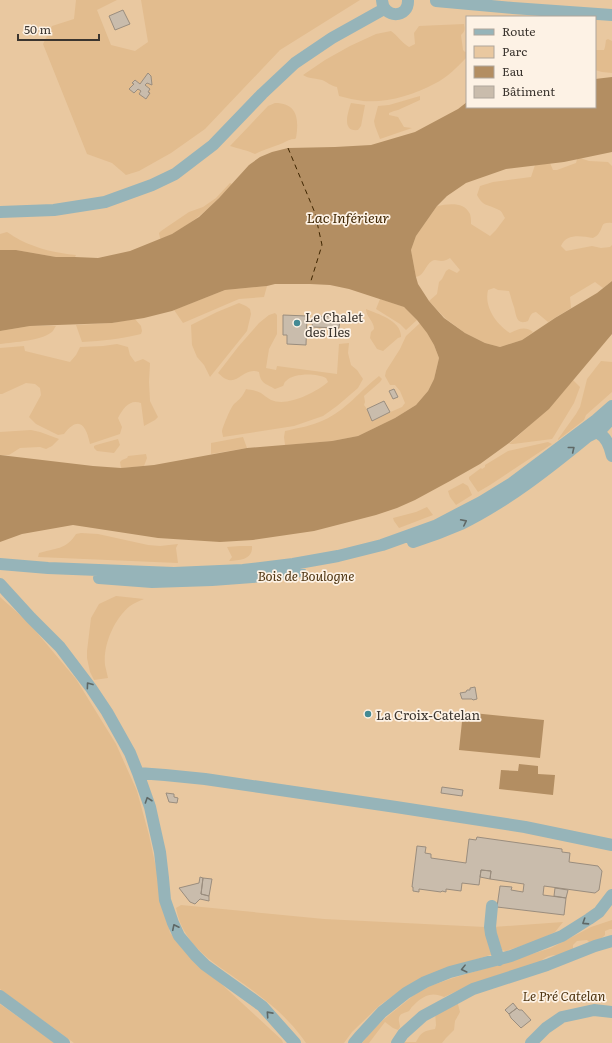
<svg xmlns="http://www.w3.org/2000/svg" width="612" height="1043" font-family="Literata,serif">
<rect width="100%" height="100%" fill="#fdf2e5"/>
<path fill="#e9c8a0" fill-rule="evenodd" d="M0 0H612V1043H0ZM467 17H595V107H467Z"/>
<path fill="#e2bc8e" d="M76 0H117L97 10 111 45 135 51 148 42 141 0H360L280 50 205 129 171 153 139 171 126 175 112 163 87 154 43 44 52 26 74 19Z
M464 24C465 30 465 31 461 35L463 50 465 52 467 51V57C458 66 447 78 434 84 414 95 387 103 363 101 355 100 347 98 339 96L337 87C331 86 327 82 322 80 315 78 309 79 303 75L325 60 350 46 376 34 391 31C398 36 402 43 409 47L415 44 414 33 419 26Z
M608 39 612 41V73L602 72 595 70V50H604L605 47 606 40Z
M420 96V100L398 110 394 111 389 113V115L398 117 404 127 412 128 380 139 375 126 374 121 378 106 389 105Z
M275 103C298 103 299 120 296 138L295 139C290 139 287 141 283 143 273 147 265 149 255 154 247 150 239 149 230 146L268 106Z
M351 103 365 105 361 126 358 130C341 132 348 112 351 103Z
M580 158 589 161 608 162 612 166V223C600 222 604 226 599 233 598 235 595 237 593 238 582 236 566 233 561 246L566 251 592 246 601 248 610 247 612 245V281L603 288 595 282 570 297 571 308 548 322 536 312C530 313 530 317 528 321 516 326 516 314 514 307 512 302 511 297 509 291L498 290 494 288 488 290C484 307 496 324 510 333 519 329 525 326 533 332L522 340 500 347 485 343 465 333 445 318 429 301 437 294 439 282 442 279 446 271 449 269 457 273 460 270 450 258C448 259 445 261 441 261 438 261 435 259 432 261 425 265 425 275 416 277L411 250 416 236 437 206C448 204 464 201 470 214 471 217 471 221 471 224L490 236 496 230 505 218C503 215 502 211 499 210 488 204 483 207 477 195L480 186 493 182 531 177 535 165 550 163 553 170H557L576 163 577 159Z
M230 183 232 184C212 206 189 228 161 239L160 238 159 233 161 231 189 212 203 207 216 198Z
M7 232C12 235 16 238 20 240 38 249 56 253 76 255L75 257H56L16 250H0V234Z
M267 286 264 297 239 299 183 323 174 310 225 290Z
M380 299 404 307 417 320 406 330 400 324 376 309Z
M239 303 246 306 250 309 251 314 247 331 210 377 204 365 197 357 192 345 191 325 217 312Z
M366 309C378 314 402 321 401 337L398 338 383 351 377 349 370 338 371 332 374 329C374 321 366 317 366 309Z
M275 313 277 315V334L269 349 266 368 276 370 277 366 337 374 339 344 349 343 348 353 351 365 357 370 363 379 358 388 337 406 323 416 294 426 223 437C223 435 222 433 222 431 223 426 231 407 234 404 240 399 243 396 246 389 250 390 256 390 261 393 264 395 267 398 271 400 287 407 315 393 328 382L326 378C317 373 293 373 286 381 284 382 284 385 283 386L275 389C265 383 261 384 259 372 243 367 239 385 226 379 223 378 221 375 218 373L238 347 259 323 269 315Z
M135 319 141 326 142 331 141 334C120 339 103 341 82 342L76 325 112 323Z
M420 323 427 333 434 345 439 358 434 379 428 391 416 405 395 418 358 436 332 441 285 445 284 437 285 431C298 428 312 426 324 420 345 411 361 390 379 376L382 379 380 382 364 396 365 402 364 405 367 409 372 420 402 407 405 403 400 391 395 385H390L385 376 386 371 400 349 406 336Z
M30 326H56C55 327 53 331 53 331 43 341 14 342 0 344V331Z
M117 344 128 347 130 355 135 362 143 359 150 363 149 382 150 401 158 417 155 420 144 426 141 403C129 399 123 409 118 418L122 427 120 434 90 444C86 425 79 415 64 434L58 435 36 424 29 417 41 395 40 388 35 384 26 383 2 394H0V348L24 346 25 351 70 362 76 355 80 347 103 346Z
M601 361 612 362V392L586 415 584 420 558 440V439L576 414 580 407 587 379Z
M573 380 580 387 574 403 554 436 552 439 513 444H509L548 409Z
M31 430 40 432 59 439 52 446 46 449 40 447 20 448 9 455H0V432Z
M243 437 247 448 211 454V443Z
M118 439 120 445 114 453 97 451 94 448V446L96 445Z
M548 442 552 444 490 485 478 492 469 479V477L481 468 482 469 485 467V465L508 451Z
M146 454 147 458 144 466 121 468 120 462 122 460 127 458 128 456Z
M463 483 468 486 472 495 456 505 450 497 448 491Z
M427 507 433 515 399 528 394 521 393 518 416 512Z
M81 533 98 534 148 545 160 546 178 544 176 548 178 563 38 557 39 553C55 548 66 550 76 534Z
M240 546H252C253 560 239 560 229 561L232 557 227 547Z
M116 596 144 599C139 601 134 603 130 606 114 619 103 645 105 665 106 669 107 674 108 678L94 680 90 672 87 658V651L91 618 99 604Z
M0 597 28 622 76 679 116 744 137 791 149 835 170 933 190 955 282 1040 283 1043H74L0 989Z
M181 905 324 919 485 927 493 954 446 969 397 993 380 1005 352 1032 344 1043H306C301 1036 295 1028 289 1022 279 1011 268 1002 256 993 225 968 184 952 176 908Z
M612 920V929H610L605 931V935L603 937 591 944 587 940 577 941 573 945V949L561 956C552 954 546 956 540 962L474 983 444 997C432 991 422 996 413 1006 412 1006 410 1010 409 1011 405 1013 400 1013 399 1018 398 1020 400 1024 400 1027L398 1030 393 1028 385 1022 369 1043H362L371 1032 383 1020 414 995 430 986 453 978 497 965 551 948 591 927Z
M563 922 555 932 539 940 506 951 502 950 493 927Z
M457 1000 460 1012 455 1021 454 1030 446 1038 442 1043H404L405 1042H416C421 1032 424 1031 435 1029L436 1025 435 1011Z
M0 1004 55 1043H0Z"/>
<path fill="#b38e62" d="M612 77V152L564 162 506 169 466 183 447 196 437 206 416 236 411 250 416 277 418 284 429 301 444 318 465 333 485 343 500 347 522 340 555 318 597 293 612 281V334L549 409 509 443 480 464 450 481 415 500 397 508 376 515 314 531 253 540 220 542 158 538 73 525 22 534 0 542V455L93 466 121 468 154 465 247 448 332 441 358 436 395 418 416 405 428 391 434 379 439 358 434 345 427 333 417 320 404 307 349 289 330 285 310 284H275L267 286 225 290 172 311 144 318 112 323 30 326 0 331V250H16L56 257H75L98 258 130 251 172 234 199 217 219 198 249 165 260 157 272 152 288 148 335 147 371 145 415 132 458 109 467 102V107H595V79Z
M463 712 544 720 540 758 459 750Z
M519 764 538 766V774L555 775 553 795 499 789 501 770 518 771Z"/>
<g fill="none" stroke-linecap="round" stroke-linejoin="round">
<path stroke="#3f2500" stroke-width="1" stroke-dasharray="5 4" stroke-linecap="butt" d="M288 148 315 213 322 245 310 284"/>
</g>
<path fill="#c9bcac" stroke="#9a8d7e" d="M123 10 130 24 115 30 109 16Z
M148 73 151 76 152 85 147 83 145 85 150 89 148 92 150 93 146 99 139 94 141 91 138 89 134 93 129 89 134 84 132 83 135 80 140 84Z
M283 315 307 316 306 345 287 344V335H283Z
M313 316 340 317 339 328 312 327Z
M394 389 398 397 393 399 389 391Z
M384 401 390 412 372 421 367 409Z
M475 687 477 699 473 700 472 699H462L460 693 466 692 467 690H470V688Z
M442 787 463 790 462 796 441 793Z
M166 793 174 794V797L178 798 177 803 169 802Z
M477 837 562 849V852L570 853 569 862 598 866 602 871 599 890 595 893 544 886 543 895 566 898 564 915 497 907 500 886 512 887 511 890 523 892 524 884 490 879 491 871 481 870 479 885 462 883 461 891 446 889V892L442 891 441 892 419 889V892L413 891V887H412L417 846 426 847 425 853 431 854V858L466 863 469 839 476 840Z
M481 870 491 871 490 879 480 877Z
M200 877 203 878 201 894 209 896V901L200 899 195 904 190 902 179 888 199 883Z
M203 878 212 879 209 896 201 894Z
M555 888 568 890 566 898 554 896Z
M513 1003 517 1008 509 1014 505 1010Z
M517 1008 519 1010H522L531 1020 521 1028 511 1018 509 1014Z"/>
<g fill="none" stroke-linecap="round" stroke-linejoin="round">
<path stroke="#96b4b9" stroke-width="12" d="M382 0C383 19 409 19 408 0
M436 1 513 8 612 15
M0 212 54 210 105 202 152 185 175 174 213 145 262 94 295 63 332 38 384 9
M598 433C607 437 610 447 612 456
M413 542C429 537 445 531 461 524 506 502 548 469 587 437L595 433H598L612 418
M0 564 48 568 174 573 243 570 293 564 338 556 382 545 435 526 481 502 512 483 596 420 612 406
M99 578 152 582 212 580 265 576 300 571
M0 584 31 618 60 647 91 688 107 712 130 753 138 773 150 807 160 852 163 878 165 900 173 923 179 936 195 955 205 965 262 1006 295 1043
M138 773 165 775 205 779 396 807 525 827 612 845
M492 906 490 927 491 934 499 960
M0 996 64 1043
M354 1043 359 1037 382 1012 406 993 425 982 450 972 511 956 562 936 589 919 599 912 612 895
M397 1043 403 1034 423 1016 473 989 547 965 595 946 612 941
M531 1043 546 1028 562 1017 594 1010 612 1012"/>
</g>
<defs><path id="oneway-chevron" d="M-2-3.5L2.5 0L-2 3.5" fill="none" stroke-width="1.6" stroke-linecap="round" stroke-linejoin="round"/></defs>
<g stroke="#5f6866">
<use href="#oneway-chevron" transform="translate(572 449) rotate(-39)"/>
<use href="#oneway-chevron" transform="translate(464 522) rotate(-27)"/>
<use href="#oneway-chevron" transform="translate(89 685) rotate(-126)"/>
<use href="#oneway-chevron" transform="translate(148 800) rotate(-109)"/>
<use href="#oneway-chevron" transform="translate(585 922) rotate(147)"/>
<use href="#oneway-chevron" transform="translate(175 927) rotate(-116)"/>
<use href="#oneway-chevron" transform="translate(464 969) rotate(166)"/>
<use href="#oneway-chevron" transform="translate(269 1014) rotate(-132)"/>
</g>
<g fill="#448a94" stroke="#fdf2e5" stroke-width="1.5">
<circle cx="297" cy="323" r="4"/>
<circle cx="368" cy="714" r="4"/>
</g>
<g text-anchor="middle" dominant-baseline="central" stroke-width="3.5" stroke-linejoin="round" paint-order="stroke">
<g font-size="13" fill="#3b352f" stroke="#fdf2e5" text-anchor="start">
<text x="305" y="316">Le Chalet<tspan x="305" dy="15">des Iles</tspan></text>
<text x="376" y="714">La Croix-Catelan</text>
</g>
<g font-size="13" font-style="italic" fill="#4e3410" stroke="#fdf2e5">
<text x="306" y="575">Bois de Boulogne</text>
<text x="564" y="995">Le Pré Catelan</text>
</g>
<g font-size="14" font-style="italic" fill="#3f2500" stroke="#fdf2e5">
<text x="348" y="217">Lac Inférieur</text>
</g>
</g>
<rect x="466" y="16" width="130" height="92" fill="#fdf2e5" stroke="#afa69c"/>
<rect x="474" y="29" width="20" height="6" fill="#96b4b9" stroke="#afa69c"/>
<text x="502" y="36" font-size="12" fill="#3b352f">Route</text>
<rect x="474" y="46" width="20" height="12" fill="#e9c8a0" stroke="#afa69c"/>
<text x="502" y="56" font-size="12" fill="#3b352f">Parc</text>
<rect x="474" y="66" width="20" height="12" fill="#b38e62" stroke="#afa69c"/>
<text x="502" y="76" font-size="12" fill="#3b352f">Eau</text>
<rect x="474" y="86" width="20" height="12" fill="#c9bcac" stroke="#afa69c"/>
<text x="502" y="96" font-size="12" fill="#3b352f">Bâtiment</text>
<path d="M18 34v6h81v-6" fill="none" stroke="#3b352f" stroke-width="2"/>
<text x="24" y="34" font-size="12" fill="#3b352f" stroke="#fdf2e5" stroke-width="3" paint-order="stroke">50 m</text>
</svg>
